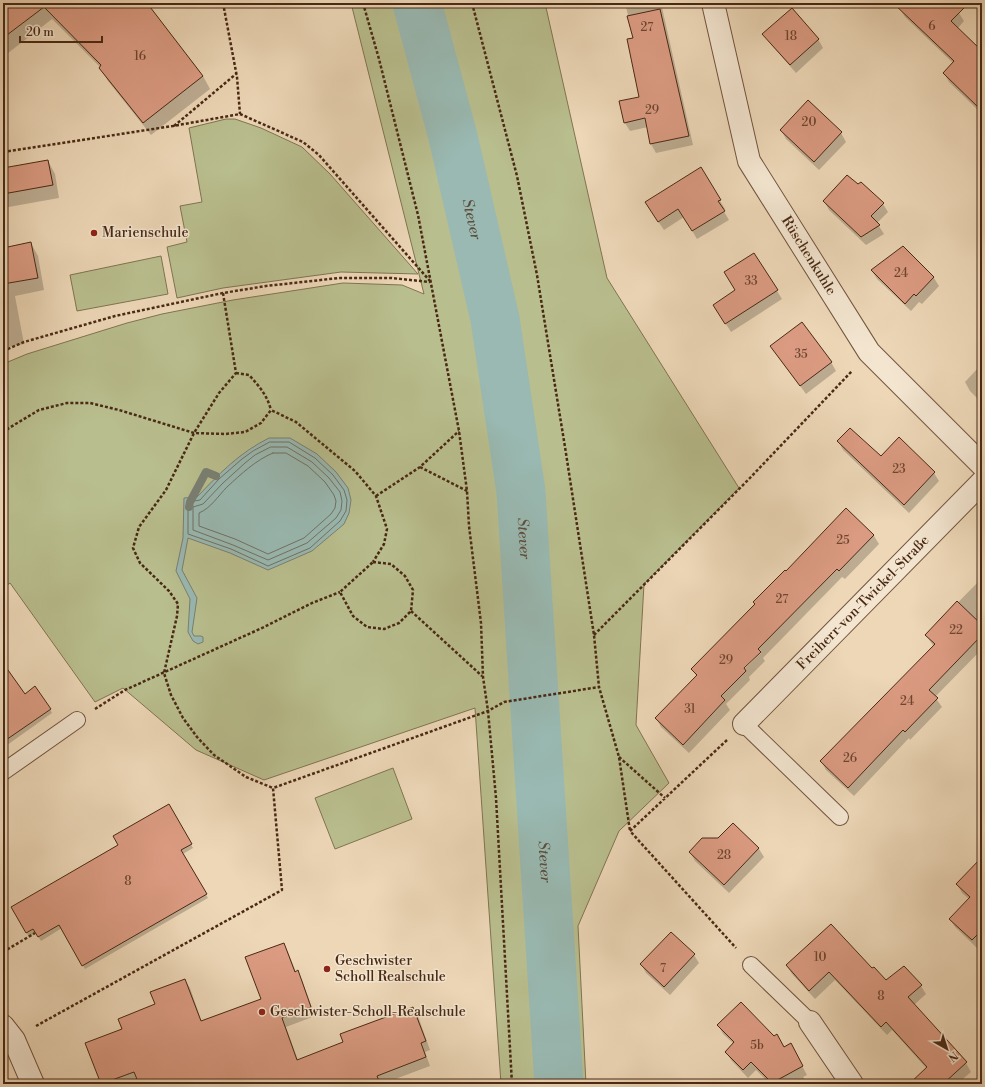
<svg xmlns="http://www.w3.org/2000/svg" width="985" height="1087" font-family="'Libre Bodoni',serif">
<rect width="100%" height="100%" fill="#edd7b7"/>
<filter id="stains"><feTurbulence type="fractalNoise" baseFrequency=".005" numOctaves="4"/><feColorMatrix values="0 0 0 0 .2 0 0 0 0 .09 0 0 0 0 .02 0 0 0 .5 -.17"/></filter>
<radialGradient id="worn" r=".72"><stop offset=".6" stop-color="#630" stop-opacity="0"/><stop offset="1" stop-color="#630" stop-opacity=".3"/></radialGradient>
<path fill="#b9be8e" stroke="#817451" d="M351 3H545L607 278 739 488 644 584 636 725 669 783 619 831 578 926 586 1084H501L475 708 264 780 196 750 123 688 95 702 10 583 3 588V364L27 354 127 323 162 314 233 300 343 283 402 285 424 294Z
M226 119H235L261 128 302 147 330 174 418 274 341 272 223 288 177 298 167 247 187 242 180 206 202 202 189 128Z
M161 256 168 294 77 311 70 275Z
M393 768 412 819 335 849 315 798Z"/>
<path fill="#99b9b2" stroke="#797f73" d="M269 438H290L317 454 336 472 348 488 351 500 349 513 344 524 312 551 268 570 230 553 188 538 182 570 197 598 192 632 194 636H201L203 637V642L198 644 193 641 188 632 190 599 176 571 183 538 184 498 197 497C220 473 239 453 269 438Z"/>
<path fill="#0003" fill-rule="evenodd" d="M3 3H146L203 76 210 89 151 135 108 81 100 67 52 19 3 57Z
M625 3H661L693 145 656 153 651 144 648 127 630 131 625 123 641 97 634 39Z
M905 3H949L959 13 964 21 958 28 982 52V114L949 82 944 73 954 64 905 17 900 9Z
M764 34 818 39 823 48 796 73 769 42Z
M808 102 841 133 846 142 819 170 786 139 781 130Z
M48 161 55 174 59 198 3 208V169Z
M700 169 725 209 723 210 729 220 697 239 684 217 664 230 651 211Z
M824 201 883 204 888 212 877 223 884 234 866 245 829 210Z
M31 243 38 256 44 290 15 296 24 344 3 348V249Z
M903 248 934 278 939 286 922 304 919 302 911 311 877 279 872 271Z
M754 254 782 299 731 332 719 313 736 290Z
M772 347 831 362 836 371 806 394Z
M982 366V403L970 391 965 382 978 368 979 369Z
M838 441 881 457 934 473 939 481 909 513 843 450Z
M846 509 874 536 879 544 845 579 842 577 763 658 765 661 749 677 750 680 726 704 730 710 689 753 661 727 656 718 697 677 692 669ZM761 650V653L741 672 740 671Z
M982 578V649L935 697 942 707 910 740 909 738 854 796 826 770 821 761 934 647 926 635Z
M3 681 50 709 52 713 3 748Z
M169 806 193 848 183 854 208 898 85 969 62 928 41 941 36 933 29 937 12 907 119 845Z
M733 824 759 849 764 857 729 893 695 861 690 852 718 839Z
M982 859V943L977 948 955 927 950 919 969 899 962 893 957 884Z
M283 944 288 952 296 972H297L302 980 315 1016 286 1027 298 1060 345 1043 413 1008 418 1016 430 1050 425 1052 430 1066 382 1084H140L139 1080 128 1084H102L86 1044 123 1030 156 1005 185 980 190 988 202 1022 262 999Z
M694 955 699 963 670 995 646 973 641 964Z
M787 966 872 970 886 982 921 986 926 994 914 1005 966 1063 971 1072 957 1084H910L927 1069 892 1030 887 1035 835 980 815 999 792 974Z
M718 1025 795 1053 807 1075 803 1077 810 1084H770L756 1070 748 1078 731 1060 726 1052 734 1044 723 1034Z"/>
<g fill="none" stroke-linecap="round" stroke-linejoin="round">
<path stroke="#717163" stroke-width="1" d="M270 442H289L315 458 333 475 344 490 347 500 346 511 340 521 310 548 268 566 231 549 188 534V504L189 502 200 500 219 479 242 459 253 451Z
M271 447H287L312 462 329 478 340 492 342 501 341 510 336 518 307 543 268 560 233 545 193 530V507L203 504 223 483 245 463 255 455Z
M273 453H286L308 466 325 482 334 495 336 501 335 508 331 514 304 538 268 554 235 539 199 526V513C211 508 218 496 227 487 241 474 256 460 273 453Z"/>
<path stroke="#797f73" stroke-width="8" d="M189 507 190 502 206 472 216 476"/>
<path stroke="#99b9b2" stroke-width="49" id="s1" d="M417 3 453 137 495 319 521 492 559 1084"/>
</g>
<path fill="#db9b82" stroke="#492914" d="M3 3H147L203 76 143 123 99 68 101 65 44 7 3 38Z
M893 3H969L951 21 982 51V111L943 73 954 61Z
M792 8 819 39 790 65 762 34Z
M660 9 689 136 650 144 645 118 624 123 619 101 639 97 627 39 633 38 627 16Z
M808 100 842 132 814 162 780 130Z
M48 160 53 185 3 194V168Z
M701 167 721 200 718 201 725 211 692 231 678 209 658 222 645 202Z
M847 175 858 184 861 182 884 203 871 216 880 225 861 237 823 201Z
M31 242 38 278 3 284V248Z
M903 246 934 277 916 296 914 294 905 304 871 270Z
M754 253 778 290 725 324 713 305 735 290 724 272Z
M802 322 832 362 800 386 770 346Z
M850 428 881 456 899 437 935 472 904 505 837 441Z
M846 508 874 535 839 571 837 569 758 649 761 652 744 668 746 671 721 696 725 700 683 745 655 718 697 675 691 669 755 604 753 602 785 570 786 571Z
M957 601 982 625V635L929 690 938 698 905 732 903 730 848 788 820 761 935 644 925 635Z
M3 663 25 694 35 686 51 709 3 742Z
M169 804 192 844 181 850 207 894 82 966 59 925 38 937 33 929 26 933 11 907 118 845 113 836Z
M733 823 759 848 724 885 689 852 702 838H718Z
M982 857V930L972 940 949 919 970 897 956 884Z
M831 924 872 968 874 967 886 980 904 966 922 985 908 997 967 1062 943 1084H909L927 1067 886 1022 881 1027 829 972 809 991 786 965Z
M671 932 695 954 664 987 640 964Z
M284 943 295 972 298 970 311 1007 282 1018 297 1060 343 1042 340 1034 413 1007 426 1041 421 1043 426 1057 377 1076 380 1084H139L134 1072 101 1084 85 1043 122 1029 118 1019 155 1004 150 992 185 979 201 1021 261 999 245 957Z
M741 1002 774 1036 777 1034 784 1047 791 1043 803 1066 772 1083 751 1062 743 1070 725 1052 734 1042 717 1025Z"/>
<g fill="none" stroke-linecap="round" stroke-linejoin="round">
<defs>
<path id="lane" d="M744 724 840 817
M3 772 77 720
M751 965 810 1022"/>
<g id="street">
<path id="s2" d="M713 3 749 161 869 352 982 465"/>
<path id="s3" d="M744 724 982 482"/>
<path d="M810 1022 852 1084"/>
<path d="M3 1026 14 1040 33 1084"/>
</g>
</defs>
<use href="#lane" stroke="#72543d" stroke-width="18"/>
<use href="#street" stroke="#72543d" stroke-width="24"/>
<path stroke="#492914" stroke-width="2.5" stroke-dasharray="3 2" stroke-linecap="butt" d="M223 3 237 77 240 114
M363 3 379 59 418 215 459 431 467 491 469 526 481 623 483 677 488 711 496 798 512 1084
M472 3 517 176 537 275 565 447 594 635 599 687 619 757 630 831
M174 126 236 74
M3 152 173 126 240 114 303 142 319 155 430 281
M223 293 236 373 219 393 194 433 166 490 139 527 133 548 140 563 169 591 178 604 177 616 164 673 171 695 183 718 197 737 214 755 246 777 273 788
M3 351 24 342 115 316 223 293 266 286 339 278H391L430 282
M236 373 249 375C259 386 267 395 271 410
M3 433 9 428 39 410 67 403H90L119 410 194 433 225 434 245 432 261 423 271 410 296 422 355 471 376 496 387 529 384 544 373 562
M420 467 467 491
M376 496 420 467 459 431
M373 562 391 564 405 576 413 590 411 611 399 623 384 629 367 627 353 616 340 592Z
M411 611 482 676
M594 635 748 480 852 371
M95 709 125 690 262 628 312 603 340 592
M727 740 630 831 736 948
M619 757 665 798
M3 952 35 933
M36 1026 282 890 273 788 488 711 504 702 599 687
M91 1084 94 1081"/>
<use href="#lane" stroke="#f3e5d0" stroke-width="16"/>
<use href="#street" stroke="#f3e5d0" stroke-width="22"/>
</g>
<g fill="#8f2418" stroke="#f3e5d0" stroke-width="1.5">
<circle cx="94" cy="233" r="4"/>
<circle cx="327" cy="969" r="4"/>
<circle cx="262" cy="1012" r="4"/>
</g>
<g text-anchor="middle" dominant-baseline="central" stroke-width="3" stroke-linejoin="round" paint-order="stroke">
<g font-size="12" fill="#6e4630">
<text x="932" y="26">6</text>
<text x="647" y="27">27</text>
<text x="791" y="36">18</text>
<text x="140" y="56">16</text>
<text x="652" y="110">29</text>
<text x="809" y="122">20</text>
<text x="901" y="273">24</text>
<text x="751" y="281">33</text>
<text x="801" y="354">35</text>
<text x="899" y="469">23</text>
<text x="843" y="540">25</text>
<text x="782" y="599">27</text>
<text x="956" y="630">22</text>
<text x="726" y="660">29</text>
<text x="907" y="701">24</text>
<text x="690" y="709">31</text>
<text x="850" y="758">26</text>
<text x="724" y="855">28</text>
<text x="128" y="881">8</text>
<text x="820" y="957">10</text>
<text x="663" y="968">7</text>
<text x="881" y="996">8</text>
<text x="757" y="1045">5b</text>
</g>
<g font-size="14" fill="#492914" stroke="#f3e5d0" text-anchor="start">
<text x="102" y="233">Marienschule</text>
<text x="335" y="961">Geschwister<tspan x="335" dy="16">Scholl Realschule</tspan></text>
<text x="270" y="1012">Geschwister-Scholl-Realschule</text>
</g>
<g font-size="14" fill="#492914" stroke="#f3e5d0">
<text stroke="none"><textPath href="#s2" startOffset="274">Rüschenkuhle</textPath></text>
<text stroke="none"><textPath href="#s3" startOffset="170">Freiherr-von-Twickel-Straße</textPath></text>
</g>
<g font-size="15" font-style="italic" fill="#5d4d3c" stroke="#f3e5d0">
<text stroke="none"><textPath href="#s1" startOffset="223">Stever</textPath></text>
<text stroke="none"><textPath href="#s1" startOffset="547">Stever</textPath></text>
<text stroke="none"><textPath href="#s1" startOffset="871">Stever</textPath></text>
</g>
</g>
<rect width="985" height="1087" fill="none" stroke="#edd7b7" stroke-width="16"/>
<rect x="4" y="4" width="977" height="1079" fill="none" stroke="#492914" stroke-width="2"/>
<rect x="8" y="8" width="969" height="1071" fill="none" stroke="#492914"/>
<g transform="translate(947 1049) rotate(141)" stroke="#f3e5d0" stroke-width="3" paint-order="stroke">
<path d="M0-3L7 15L0 10L-7 15Z" fill="#492914"/>
<text y="-6" font-size="11" font-weight="bold" text-anchor="middle" fill="#492914">N</text>
</g>
<path d="M20 36v6h82v-6" fill="none" stroke="#492914" stroke-width="2"/>
<text x="26" y="36" font-size="12" fill="#492914" stroke="#f3e5d0" stroke-width="3" paint-order="stroke">20 m</text>
<rect width="100%" height="100%" filter="url(#stains)"/>
<rect width="100%" height="100%" fill="url(#worn)"/>
</svg>
